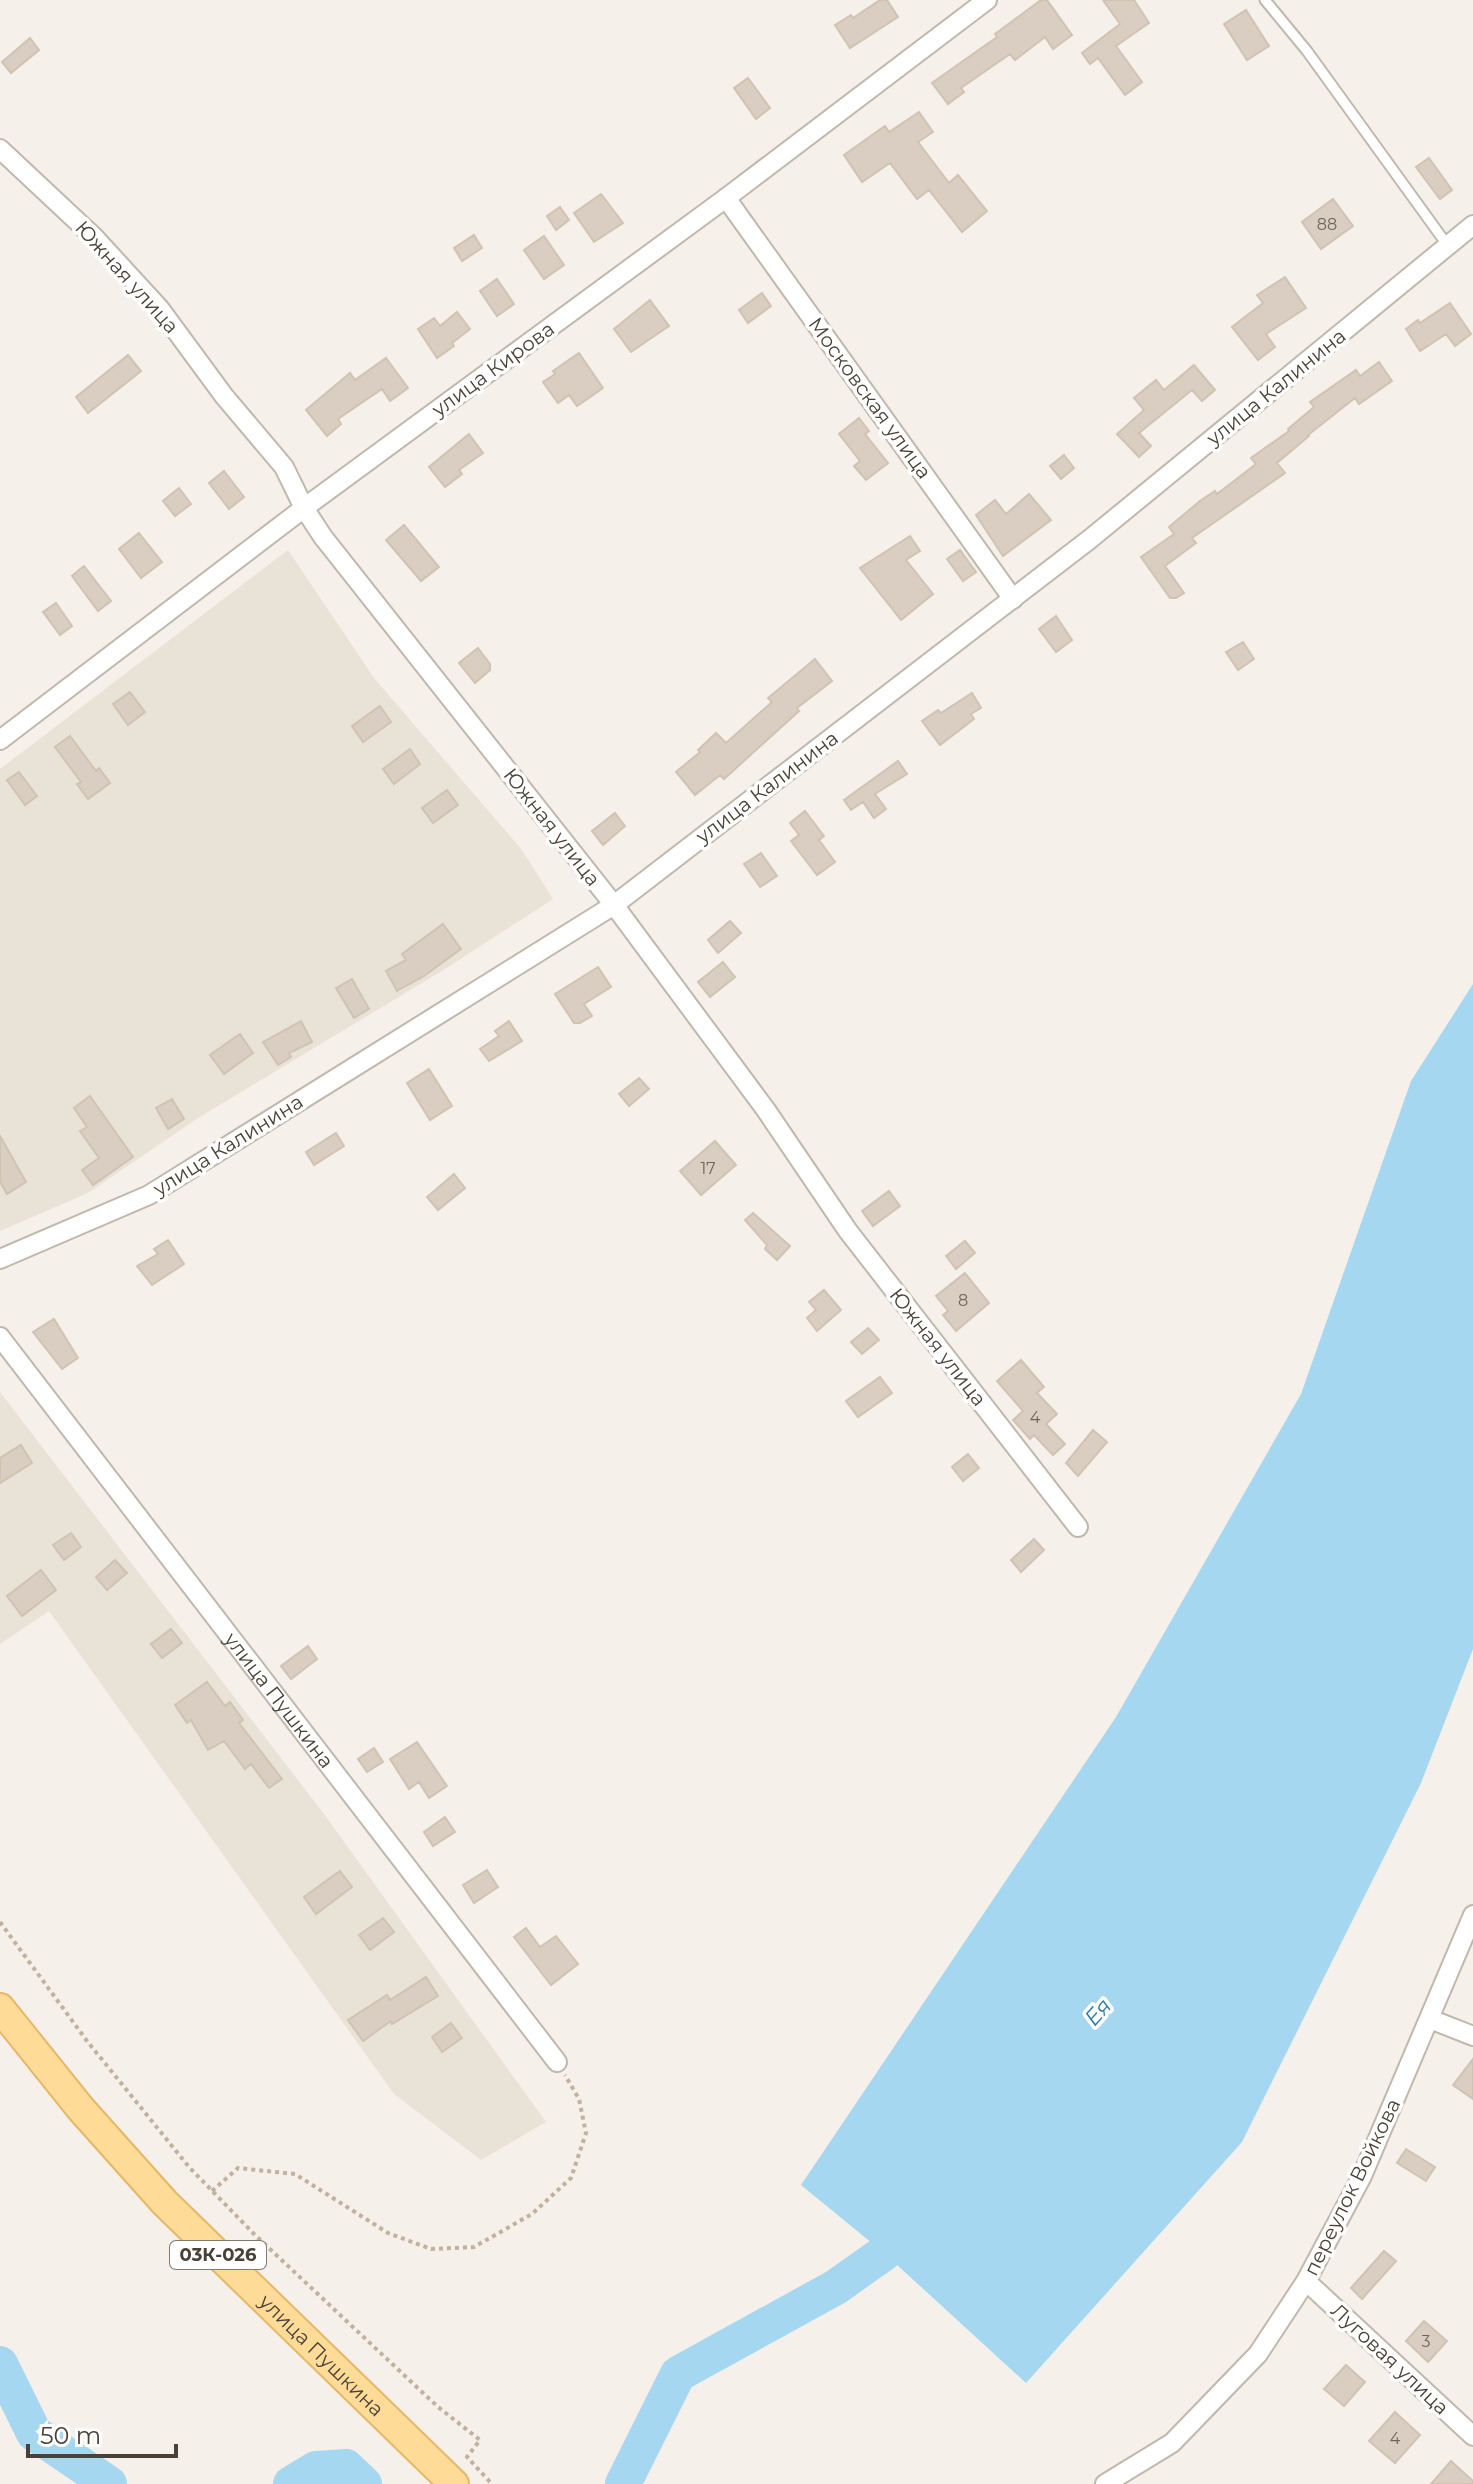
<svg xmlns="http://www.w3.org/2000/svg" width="1473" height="2484" font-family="Montserrat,sans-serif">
<rect width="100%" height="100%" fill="#f5f0e9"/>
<path fill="#e9e2d7" d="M288 550 374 678 522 850 553 899 445 969 198 1118 88 1193 0 1231V769Z
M0 1392 324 1814 546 2122 481 2160 394 2094 49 1611 0 1644Z"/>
<path fill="#a6d7f1" d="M1473 984V1649L1421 1783 1242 2142 1026 2383 884 2253 801 2185 1116 1717 1301 1394 1411 1081Z"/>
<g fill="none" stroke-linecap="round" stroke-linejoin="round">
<path stroke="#a6d7f1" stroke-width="36" d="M0 2364 34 2433 109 2484
M291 2484 316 2469 346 2467 364 2484
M623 2484 678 2374 836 2287 884 2253 916 2216"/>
</g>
<path fill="#d9cec1" stroke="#d1c3b2" stroke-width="2" d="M880 0H887L898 17 850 48 835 25 851 15 853 18Z
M1041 0H1047L1072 35 1053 49 1045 37 1015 60 1010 54 961 88 964 92 948 104 932 83 997 37 995 34Z
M1103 0H1134L1149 23 1116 46 1142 82 1125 95 1098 58 1090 64 1082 53 1120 24Z
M1246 10 1269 46 1247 60 1224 24Z
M30 38 39 50 11 73 2 62Z
M748 78 770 108 756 119 734 88Z
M919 112 933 132 918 142 949 183 958 175 987 211 962 232 929 190 917 199 890 163 862 182 844 155 885 126 889 132Z
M1429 158 1452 190 1440 199 1416 167Z
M601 194 623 223 594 242 574 213Z
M1333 199 1353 226 1321 249 1302 222Z
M560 207 569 220 556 230 547 216Z
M474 235 482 248 462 261 454 248Z
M544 236 564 265 544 279 524 250Z
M1285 277 1306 308 1266 334 1275 347 1258 360 1232 327 1263 303 1257 295Z
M497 279 514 304 497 316 480 291Z
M762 293 771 306 748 323 739 310Z
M650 300 669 326 631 352 614 329Z
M1450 303 1471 334 1455 346 1446 334 1420 351 1406 329 1418 320 1420 323Z
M457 312 470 329 452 343 454 346 437 358 418 329 434 318 440 326Z
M579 353 603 388 577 406 569 395 558 403 543 382 555 374 553 371Z
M128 355 141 371 88 413 76 397Z
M386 358 408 388 390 401 382 389 338 419 341 424 327 436 306 410 350 373 355 380Z
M1379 362 1392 381 1359 404 1355 398 1308 435 1309 436 1277 463 1285 473 1192 538 1196 543 1165 566 1184 593 1176 598H1170L1141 557 1174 534 1169 527 1200 501 1215 491 1217 494 1256 464 1251 458 1289 431 1288 429 1314 407 1310 402 1356 370 1360 376Z
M1194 365 1215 390 1202 401 1192 390 1139 433 1151 446 1139 457 1117 434 1144 410 1134 398 1156 380 1164 390Z
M859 418 869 431 865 434 888 463 866 480 854 466 860 461 839 434Z
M469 434 483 453 459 470 462 474 445 487 429 467Z
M1064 455 1074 468 1061 479 1050 466Z
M224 471 244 497 229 509 209 483Z
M179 488 191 504 175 516 163 501Z
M1029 494 1051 520 1003 556 976 515 995 500 1006 514Z
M404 525 439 567 421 581 386 540Z
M139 533 162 562 141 578 119 549Z
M910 536 920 551 906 560 933 594 901 620 860 568Z
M960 550 976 572 963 581 947 559Z
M84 566 111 601 98 611 72 576Z
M56 603 72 626 60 635 43 612Z
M1056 616 1072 640 1056 652 1039 629Z
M1243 642 1254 659 1238 670 1226 652Z
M478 648 490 664V670L475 683 459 663Z
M815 659 832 681 797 708 799 711 724 779 720 775 695 795 676 772 700 752 698 750 716 733 726 743 772 702 768 698Z
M130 692 145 712 128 725 113 704Z
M972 693 981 708 971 714 974 719 940 745 922 721 938 710 941 713Z
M380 706 391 722 363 742 352 726Z
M70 736 96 771 99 768 110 783 88 799 77 784 81 782 55 747Z
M410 749 420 764 394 784 383 769Z
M898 761 907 774 875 794 886 809 874 818 863 802 851 810 844 800Z
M19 772 37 796 25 805 7 780Z
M447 790 458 805 433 823 422 808Z
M805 811 824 836 819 840 835 862 817 875 791 841 799 835 790 823Z
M615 813 625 826 603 845 592 831Z
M761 853 777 876 760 887 744 864Z
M730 921 741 933 718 953 708 940Z
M443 924 461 949 424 976 397 991 386 971 406 960 402 954Z
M723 962 735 977 710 997 698 982Z
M598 967 611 987 584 1004 592 1016 580 1023H574L555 994Z
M352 979 369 1009 354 1018 336 988Z
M301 1021 312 1042 289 1053 291 1057 278 1065 263 1042Z
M509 1021 522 1041 489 1061 480 1049 499 1036 495 1031Z
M240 1034 253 1053 224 1074 210 1055Z
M429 1069 452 1106 430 1120 407 1083Z
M639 1078 649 1089 629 1106 619 1094Z
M90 1096 133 1157 93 1185 82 1170 99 1158 80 1131 87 1127 74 1108Z
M172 1099 184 1119 168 1129 156 1108Z
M336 1133 344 1146 314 1165 306 1152Z
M0 1136 26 1182 7 1194 0 1182Z
M715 1141 736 1165 701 1195 680 1171Z
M454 1174 465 1188 438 1210 427 1197Z
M889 1191 900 1206 873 1226 862 1211Z
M753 1213 790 1246 777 1260 765 1249 767 1245 745 1220Z
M168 1240 184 1264 152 1285 137 1266 158 1254 154 1249Z
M965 1241 975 1253 956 1269 946 1256Z
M965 1273 989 1303 956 1331 943 1315 948 1311 936 1296Z
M824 1290 841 1310 817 1331 807 1318 816 1310 809 1302Z
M54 1319 78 1358 62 1369 33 1332Z
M868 1328 879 1340 862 1354 851 1342Z
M1021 1360 1044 1387 1037 1393 1057 1414 1046 1424 1065 1444 1053 1455 1034 1435 1030 1439 1013 1420 1023 1411 997 1381Z
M880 1377 892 1393 858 1417 846 1401Z
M1093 1430 1107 1442 1078 1476 1066 1463Z
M21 1445 32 1463 0 1483V1458Z
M968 1454 979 1468 963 1481 952 1467Z
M71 1533 81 1547 64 1560 53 1545Z
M1034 1539 1044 1550 1021 1572 1011 1560Z
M115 1560 127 1573 107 1590 96 1577Z
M41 1570 56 1590 22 1616 7 1596Z
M171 1629 182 1643 162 1658 151 1644Z
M308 1646 317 1659 291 1679 281 1666Z
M207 1682 225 1706 230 1702 243 1720 239 1723 282 1779 269 1788 251 1764 245 1769 224 1741 208 1750 191 1720 187 1723 175 1705Z
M417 1742 447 1786 429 1798 419 1782 409 1789 390 1759Z
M374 1748 383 1762 367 1772 358 1759Z
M445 1817 455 1832 433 1846 424 1832Z
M487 1870 498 1887 474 1903 463 1885Z
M340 1871 352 1887 316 1914 304 1897Z
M383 1918 394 1932 370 1950 359 1935Z
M526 1928 540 1947 556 1936 578 1964 551 1985 514 1937Z
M426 1977 438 1996 392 2024 391 2021 363 2041 348 2020 387 1995 390 2000Z
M451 2023 462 2038 442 2052 432 2037Z
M1473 2059V2099L1453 2085Z
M1406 2149 1435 2167 1426 2181 1397 2163Z
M1384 2251 1396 2261 1362 2299 1351 2288Z
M1424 2321 1447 2341 1428 2362 1406 2341Z
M1346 2365 1365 2382 1344 2406 1324 2389Z
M1395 2412 1420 2435 1395 2463 1369 2441Z
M1451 2461 1473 2481V2484H1431Z"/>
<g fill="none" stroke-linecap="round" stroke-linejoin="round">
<defs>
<path id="lane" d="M1265 0 1307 51 1448 246"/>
<g id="street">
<path d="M0 149 94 237 160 309 224 396 284 467 304 508 323 537 614 905 766 1110 848 1231 1078 1527"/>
<path d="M726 198 1013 599"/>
<path d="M0 740 304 508 726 198 987 0"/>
<path d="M0 1259 149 1195 614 905 1090 539 1473 225"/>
<path id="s1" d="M0 1337 557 2062"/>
<path d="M1430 2019 1473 2036"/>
<path d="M1306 2281 1473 2436"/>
<path d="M1105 2484 1172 2443 1258 2354 1306 2281 1362 2176 1473 1915"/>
</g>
<g id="primary">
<path id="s2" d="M0 2008 81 2109 165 2203 454 2484"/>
</g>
</defs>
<use href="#lane" stroke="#c0b8ac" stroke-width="13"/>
<use href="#street" stroke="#c0b8ac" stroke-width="22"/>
<use href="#primary" stroke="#e5b767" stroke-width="32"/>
<path stroke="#c2b29d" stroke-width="4" stroke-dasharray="4 4" stroke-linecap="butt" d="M0 1922 87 2041 189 2167 254 2234 438 2407 480 2440 467 2457 492 2484
M212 2191 238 2168 295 2174 388 2233 431 2249 474 2247 532 2214 571 2178 586 2133 579 2099 565 2075"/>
<use href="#lane" stroke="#fff" stroke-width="9"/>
<use href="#street" stroke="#fff" stroke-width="18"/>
<use href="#primary" stroke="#ffdb98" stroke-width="28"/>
</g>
<g text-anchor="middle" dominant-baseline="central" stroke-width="7" stroke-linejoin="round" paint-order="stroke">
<g font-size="16" fill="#6d645a">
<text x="1327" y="224">88</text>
<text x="708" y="1168">17</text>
<text x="963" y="1300">8</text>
<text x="1035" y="1417">4</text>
<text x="1426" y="2341">3</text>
<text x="1395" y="2438">4</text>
</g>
<rect fill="#fff" stroke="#807a73" stroke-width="2" x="170" y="2241" width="96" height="28" rx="6"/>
<g font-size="18" font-weight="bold" fill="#494137">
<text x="218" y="2255">03К-026</text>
</g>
<g font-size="20" fill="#494137" stroke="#fff">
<text transform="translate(127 277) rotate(48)">Южная улица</text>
<text transform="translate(493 369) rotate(-36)">улица Кирова</text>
<text transform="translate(1276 387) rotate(-39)">улица Калинина</text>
<text transform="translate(870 398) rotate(54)">Московская улица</text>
<text transform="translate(767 787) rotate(-37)">улица Калинина</text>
<text transform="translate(552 827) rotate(52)">Южная улица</text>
<text transform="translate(228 1145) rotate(-32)">улица Калинина</text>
<text transform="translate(938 1347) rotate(52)">Южная улица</text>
<text stroke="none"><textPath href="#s1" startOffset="458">улица Пушкина</textPath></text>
<text transform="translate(1352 2187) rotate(-64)">переулок Войкова</text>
<text stroke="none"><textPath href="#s2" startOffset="474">улица Пушкина</textPath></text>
<text transform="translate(1390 2359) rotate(43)">Луговая улица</text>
</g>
<g font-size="22" font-style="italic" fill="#2c7aa6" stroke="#fff">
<text transform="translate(1098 2012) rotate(-48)">Ея</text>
</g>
</g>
<path d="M28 2444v12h148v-12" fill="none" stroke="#494137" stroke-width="4"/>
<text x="40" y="2444" font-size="24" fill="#494137" stroke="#ffffff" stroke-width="6" paint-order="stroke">50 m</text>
</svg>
